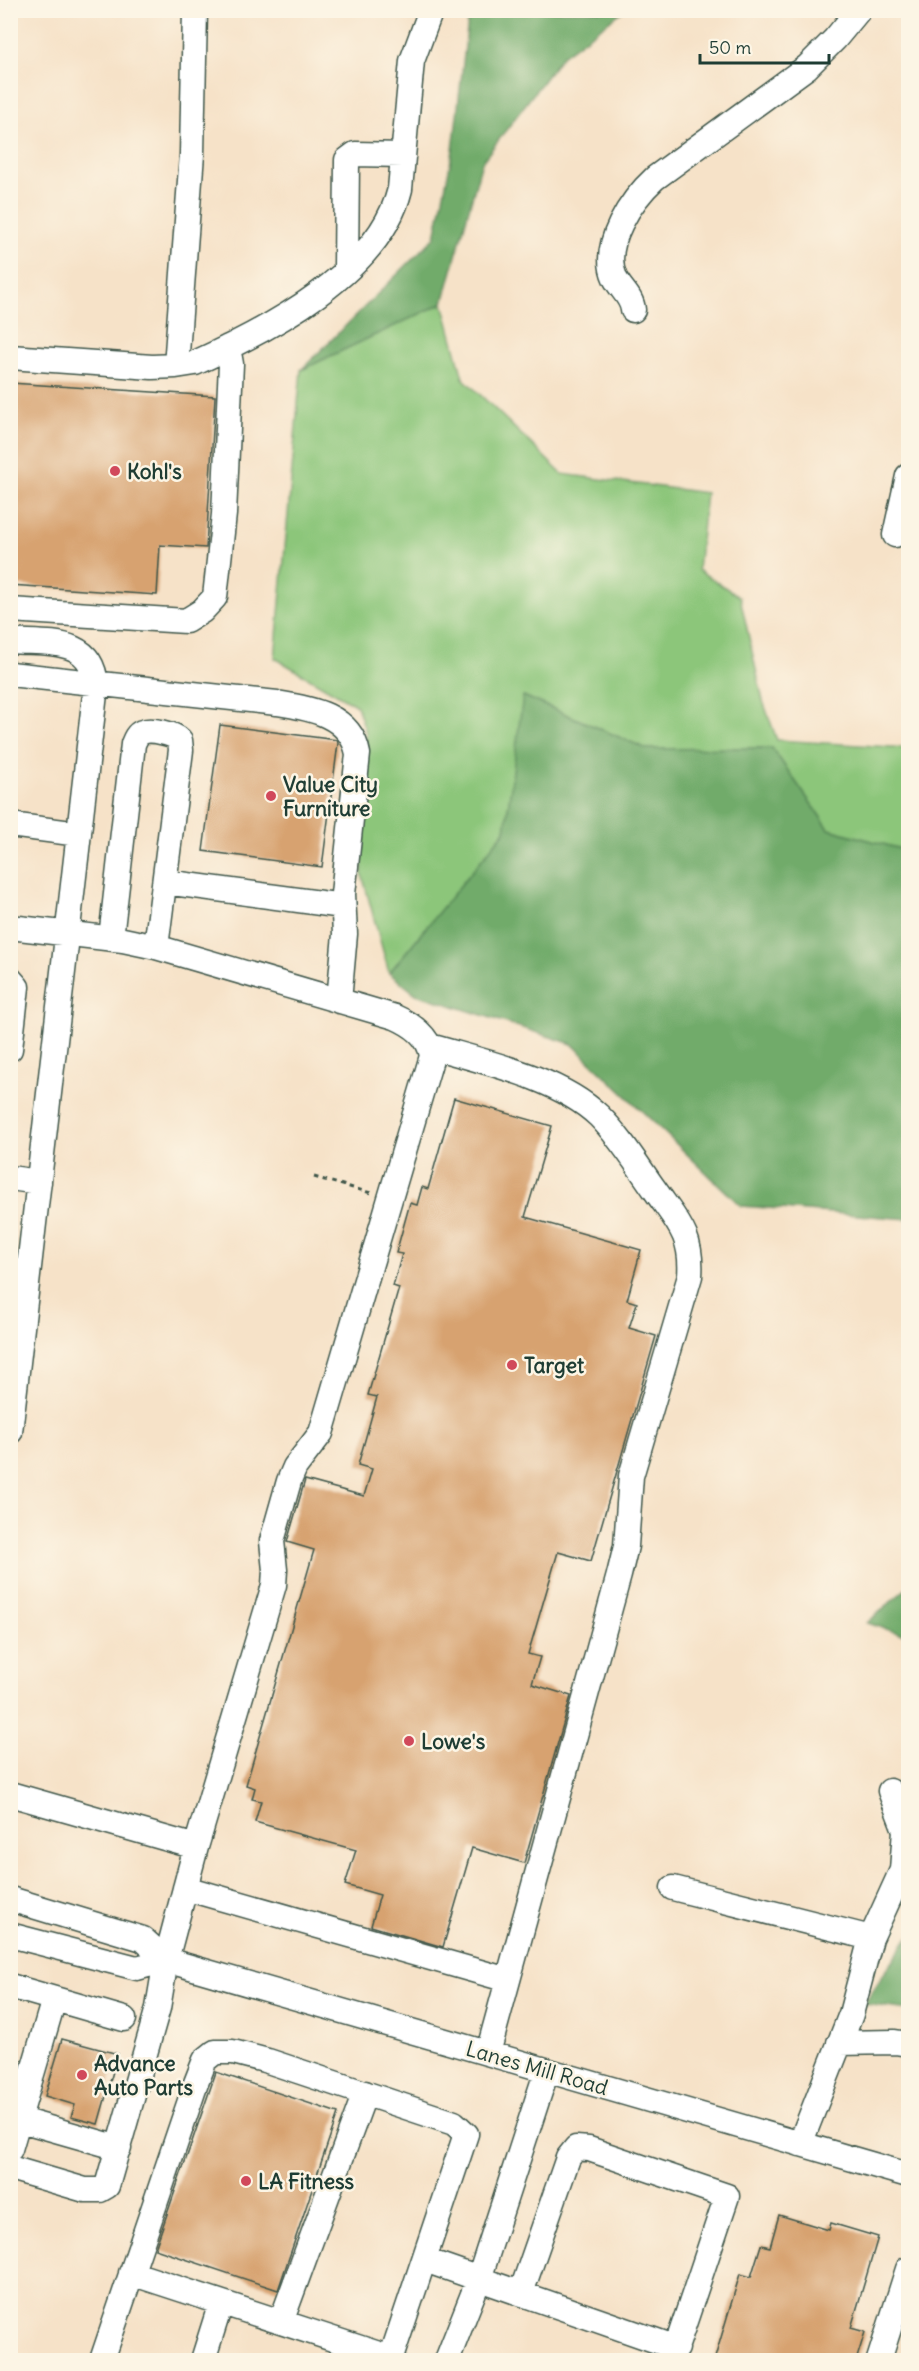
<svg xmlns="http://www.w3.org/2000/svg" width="919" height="2371" font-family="Delius,sans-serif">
<rect width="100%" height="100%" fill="#fcf5e5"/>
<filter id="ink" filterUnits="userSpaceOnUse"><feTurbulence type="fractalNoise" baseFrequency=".0167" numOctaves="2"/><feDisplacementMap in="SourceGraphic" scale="12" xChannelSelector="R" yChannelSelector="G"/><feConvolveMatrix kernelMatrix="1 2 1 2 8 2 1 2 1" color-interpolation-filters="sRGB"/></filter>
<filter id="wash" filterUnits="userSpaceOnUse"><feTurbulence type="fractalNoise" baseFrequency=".008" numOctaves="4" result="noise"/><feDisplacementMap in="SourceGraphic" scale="24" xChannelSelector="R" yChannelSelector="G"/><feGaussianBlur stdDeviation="1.35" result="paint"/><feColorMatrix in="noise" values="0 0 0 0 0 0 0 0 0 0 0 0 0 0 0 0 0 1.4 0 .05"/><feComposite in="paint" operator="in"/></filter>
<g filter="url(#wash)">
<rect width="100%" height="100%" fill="#f6e2c8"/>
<path fill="#8cc67a" stroke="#568257" stroke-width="1.5" d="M443 303 463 378 562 474 706 493 698 570 740 597 763 701 777 740 908 748V851L829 829 772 748 647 749 524 696 505 831 389 973 362 875 366 733 357 706 275 658 301 370Z"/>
<path fill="#71ab6a" stroke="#48744f" stroke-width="1.5" d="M469 11H623L562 56 482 162 443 303 301 370 435 237 453 150Z
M523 696 647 749 772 748 829 829 908 851V1219L741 1206 572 1044 416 994 389 973 505 831Z
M908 1587V1636L867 1623Z
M908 1937V2010L864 2004Z"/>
<g id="blocks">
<path fill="#d7a26f" d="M10 383 215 396 206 548 160 545 157 595 10 585Z
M220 725 337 740 338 743 322 867 203 851Z
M454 1098 552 1126 525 1217 641 1250 627 1300 637 1303 629 1328 656 1336 591 1561 558 1552 528 1654 540 1657 532 1684 571 1696 524 1863 472 1848 443 1947 371 1926 380 1895 345 1885 356 1850 255 1822 261 1801 252 1799 255 1788 246 1785 314 1550 287 1542 305 1480 364 1496 372 1469 358 1465 377 1397 368 1395 399 1288 393 1286 402 1254 396 1253 410 1203 417 1205 422 1187 428 1189Z
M62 2039 118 2054 98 2124 71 2117 75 2105 45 2096Z
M216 2072 338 2113 278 2290 155 2249Z
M779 2215 829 2230 831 2223 878 2237 851 2328 865 2332 856 2361H714L740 2274 751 2277 761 2245 770 2247Z"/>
</g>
</g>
<g filter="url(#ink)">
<use href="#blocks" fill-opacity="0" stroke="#3f564a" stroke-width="1.5"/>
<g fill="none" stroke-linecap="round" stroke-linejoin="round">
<defs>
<path id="minor" d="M346 270 347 160 355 154 403 155
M633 310C632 297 621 290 615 278 600 245 632 199 655 178L807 67 835 39 859 10
M10 357 152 367 176 366 195 363C268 330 380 272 400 189L412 61 431 10
M176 366 192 154 195 10
M895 535 908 476
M10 610 186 621 202 611 215 597 224 514 231 364 228 347
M10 641C48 644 92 636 96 685L10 1432
M10 674 277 703C310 708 351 715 358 754L343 894 345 934 339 1001
M10 825 79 834
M165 882 343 906
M10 927 123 940 156 947 395 1017C413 1025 429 1036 432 1056L321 1433 295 1467 289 1481 272 1541 275 1570 274 1585 196 1847 166 1960 158 2008 107 2186 100 2190H85L10 2168
M111 938 133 744C135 739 137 734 142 732 151 728 174 734 180 740L181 750 156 947
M10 979 17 987 10 1049
M430 1046C484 1062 558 1077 599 1116 621 1138 637 1165 655 1190 677 1222 693 1235 690 1276L631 1476 626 1546 619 1575 488 2053
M10 1178 39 1182
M10 1794 196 1847
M185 1888 508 1980
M673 1888 871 1938
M10 1899 143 1939 166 1960 908 2175
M10 1935 137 1968 166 1960
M10 1986 124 2019
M839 2043 895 2042 908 2044
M10 2117 119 2148
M800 2144 851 2014 871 1938 902 1870 905 1830 890 1791
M10 2149 54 1999
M425 2260 677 2348
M521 2293 568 2158 576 2148 589 2149 727 2196 672 2360
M281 2322 365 2093
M102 2360 196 2083 205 2060 215 2052H233L268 2061 454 2123 466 2134 391 2358 131 2273
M203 2360 221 2303
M447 2360 479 2279 547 2070
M879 2360 908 2269"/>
</defs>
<use href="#minor" stroke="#3f564a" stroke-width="27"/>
<path stroke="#3f564a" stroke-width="3" stroke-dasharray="4.5 4.5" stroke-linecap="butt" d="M314 1177 371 1193"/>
<use href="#minor" stroke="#fff" stroke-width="24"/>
</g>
</g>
<g fill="#d1495b" stroke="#fcf5e5" stroke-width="2">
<circle cx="115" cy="471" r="6"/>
<circle cx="271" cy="796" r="6"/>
<circle cx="512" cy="1365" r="6"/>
<circle cx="409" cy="1741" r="6"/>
<circle cx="82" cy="2075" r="6"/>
<circle cx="246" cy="2181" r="6"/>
</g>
<g text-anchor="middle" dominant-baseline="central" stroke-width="5" stroke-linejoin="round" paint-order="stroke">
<g font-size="21" font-weight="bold" fill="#1f3d34" stroke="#fcf5e5" text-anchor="start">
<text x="127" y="471">Kohl's</text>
<text x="283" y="784">Value City<tspan x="283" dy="24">Furniture</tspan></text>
<text x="524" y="1365">Target</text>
<text x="421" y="1741">Lowe's</text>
<text x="94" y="2063">Advance<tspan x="94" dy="24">Auto Parts</tspan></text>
<text x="258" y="2181">LA Fitness</text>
</g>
<g font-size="21" fill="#1f3d34" stroke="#fcf5e5">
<text transform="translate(537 2068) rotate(16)">Lanes Mill Road</text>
</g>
</g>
<rect width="919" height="2371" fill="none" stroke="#fcf5e5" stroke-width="36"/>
<path d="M700 54v9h129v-9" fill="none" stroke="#1f3d34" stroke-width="3"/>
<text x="709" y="54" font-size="18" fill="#1f3d34" stroke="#fcf5e5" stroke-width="4.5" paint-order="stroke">50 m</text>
</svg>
